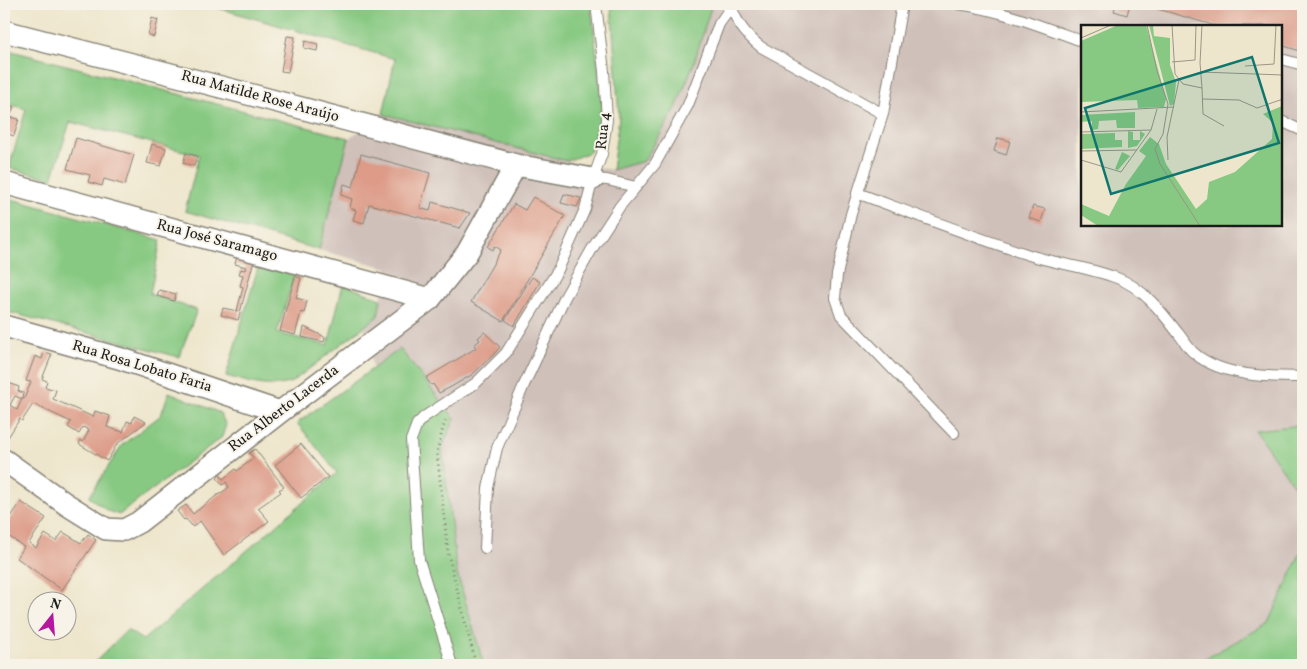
<svg xmlns="http://www.w3.org/2000/svg" width="1307" height="669" font-family="Vollkorn,serif">
<rect width="100%" height="100%" fill="#f7f3e8"/>
<filter id="ink" filterUnits="userSpaceOnUse"><feTurbulence type="fractalNoise" baseFrequency=".02" numOctaves="2"/><feDisplacementMap in="SourceGraphic" scale="10" xChannelSelector="R" yChannelSelector="G"/><feConvolveMatrix kernelMatrix="1 2 1 2 8 2 1 2 1" color-interpolation-filters="sRGB"/></filter>
<filter id="wash" filterUnits="userSpaceOnUse"><feTurbulence type="fractalNoise" baseFrequency=".0096" numOctaves="4" result="noise"/><feDisplacementMap in="SourceGraphic" scale="20" xChannelSelector="R" yChannelSelector="G"/><feGaussianBlur stdDeviation="1.12" result="paint"/><feColorMatrix in="noise" values="0 0 0 0 0 0 0 0 0 0 0 0 0 0 0 0 0 1.4 0 .05"/><feComposite in="paint" operator="in"/></filter>
<g filter="url(#wash)">
<rect width="100%" height="100%" fill="#eee6cc"/>
<path fill="#cfc0ba" fill-rule="evenodd" d="M712 4H1303V425L1256 431 1303 499V547L1269 623 1194 665H484L457 573 442 448 117 665 386 430 364 326 378 316 387 268 319 250 349 138 383 114 567 161 612 170 644 161 676 108 694 63ZM1082 26H1281V225H1082Z"/>
<path fill="#87c982" stroke="#52724f" d="M204 4H591L603 111 590 152 567 161 383 114 395 59Z
M611 4H712L694 63 676 108 644 161 612 170 619 117Z
M4 49 349 138 319 250 185 211 199 155 70 122 52 179 9 168 26 109 4 103Z
M4 197 161 240 150 294 197 310 179 357 4 311Z
M260 260 296 271 277 333 328 345 343 284 381 299 378 316 292 382C268 390 249 382 226 376Z
M400 349 455 419 442 447 457 573 484 665H92L127 630 143 640 337 473 297 423Z
M169 392 220 413 226 425 222 437 119 515 108 511 89 497 122 445 161 415Z
M1303 425V499L1255 430Z
M1303 547V665H1194L1269 623Z"/>
<g id="blocks">
<path fill="#dd9b88" d="M1116 4H1130L1127 15 1114 11Z
M1141 4H1303V52L1281 45V26H1216Z
M152 18 158 20 154 37 148 35Z
M287 36 295 37 288 72 281 71Z
M305 41 318 44 317 51 304 48Z
M4 104 14 107 11 114 4 112Z
M10 117 19 119 14 136 5 133Z
M76 138 134 155 125 185 104 179 102 186 88 182 90 175 67 169Z
M998 138 1010 141 1006 155 994 151Z
M152 144 166 148 161 166 147 163Z
M186 153 197 156 194 166 183 163Z
M361 154 430 173 420 208 430 211 432 202 470 213 460 228 369 204 364 223 353 220 356 210 350 208 352 199 341 195 344 184 353 187Z
M564 194 581 198 577 207 561 203Z
M533 197 565 216 503 321 471 302 501 250 495 246 493 250 488 247 490 243 514 204 525 210Z
M1033 206 1045 209 1041 222 1029 218Z
M237 256 254 260 238 320 221 315 223 308 237 311 243 287 240 286 243 275 239 274 241 269 245 270 246 267 235 264Z
M295 276 301 278 296 298 307 301 304 313 301 312 295 335 280 331Z
M532 277 540 282 514 326 505 320Z
M159 290 176 294 174 301 157 296Z
M304 327 323 336 325 338 324 342 302 337Z
M484 332 500 347 494 354 473 374 451 387 439 393 433 384 431 385 426 378 476 348 474 345 480 340 478 338Z
M44 352 52 354 42 379 47 381 45 387 56 390 53 399 93 417 95 411 110 416 107 427 123 432 127 421 132 423 134 416 146 422 117 444 107 461 79 444 81 440 83 442 89 430 83 427 79 434 68 427 71 422 33 404 22 421 20 419 19 420 7 439 4 437V381L19 387 18 391 23 393 22 399 15 396 10 405 17 410 22 399H24L31 382 26 381 35 356 42 359Z
M301 444 328 477 301 498 275 465Z
M255 449 284 487 279 490 281 492 258 508 269 521 224 555 200 521 193 527 186 519 184 520 177 511 186 505 193 514 194 513 219 494H220L229 487 226 482 223 485 217 478 220 475 223 479 236 469 237 471 254 458 249 453Z
M21 502 46 518 29 543 36 548 45 534 56 541 63 532 81 543 88 534 96 540 62 590 17 558 24 547 4 533V527Z"/>
</g>
</g>
<g filter="url(#ink)">
<use href="#blocks" fill-opacity="0" stroke="#858174" stroke-width="1"/>
<g fill="none" stroke-linecap="round" stroke-linejoin="round">
<defs>
<path id="lane" d="M731 4C735 22 747 36 761 47L883 114 902 4
M958 4C1001 10 1041 26 1082 41
M1281 59 1303 65
M883 114 851 214 837 275 835 298 841 315 954 433
M1281 121 1303 131
M593 179 607 180 636 187
M857 193C914 214 971 236 1029 255 1057 264 1088 267 1117 278 1142 287 1162 312 1178 333 1183 339 1188 348 1194 353 1222 377 1269 377 1303 377
M485 548 488 488 497 448 524 385 565 297 592 249 620 206 655 164 688 105 719 24 731 7
M452 665 419 560 411 440 417 424 424 417 476 383 506 353 558 270 585 209 593 179 602 154 607 120 604 71 596 4"/>
<path id="street" d="M4 31 252 95 516 165 593 179
M4 183 430 299
M4 326 122 359 280 412
M4 460 66 504 106 529 124 530 139 522 280 412 430 299 467 253 516 165"/>
</defs>
<use href="#lane" stroke="#858174" stroke-width="12"/>
<use href="#street" stroke="#858174" stroke-width="24"/>
<path stroke="#858174" stroke-width="3" stroke-dasharray="1 4" stroke-linecap="butt" d="M446 421 443 428 437 452 448 553 476 665"/>
<use href="#lane" stroke="#fff" stroke-width="10"/>
<use href="#street" stroke="#fff" stroke-width="21"/>
</g>
</g>
<g text-anchor="middle" dominant-baseline="central" stroke-width="4" stroke-linejoin="round" paint-order="stroke">
<g font-size="15" fill="#1c1c1c" stroke="#f7f3e8">
<text transform="translate(260 97) rotate(15)">Rua Matilde Rose Araújo</text>
<text transform="translate(604 131) rotate(-84)">Rua 4</text>
<text transform="translate(217 241) rotate(15)">Rua José Saramago</text>
<text transform="translate(142 367) rotate(17)">Rua Rosa Lobato Faria</text>
<text transform="translate(284 409) rotate(-37)">Rua Alberto Lacerda</text>
</g>
</g>
<g transform="translate(1081 25)">
<rect width="201" height="201" fill="#eee6cc"/>
<path d="M37 0H65L85 74 83 82 57 83 56 75 0 77V16ZM68 0H72L73 11 89 13V40L95 57 93 79 89 81ZM201 81V201H17L0 190V179L28 191 45 159 65 131 58 126 69 112 78 119 85 139 115 184 126 174 128 157 154 147 191 114 192 98 182 89ZM54 87V103H36L35 95 18 96 17 104 11 105V96L0 97V90ZM47 106 52 107V115H59V106L64 109 56 121 47 123ZM34 108V115H41V122L0 124V109ZM41 127 49 131 37 145 34 144Z" fill="#87c982"/>
<path fill="none" stroke="#9a9586" stroke-width="1" d="M66 0 76 46 87 79 82 109 74 124 79 139 119 201M91 0 94 49 102 59 121 63 119 38 121 0M0 13 30 0M91 37 114 35 115 0M164 41 193 39 195 0M119 47 202 50M121 63 122 89 143 101M121 74 158 75 176 83 202 74M0 87 93 82M0 107 70 105M0 126 56 125M0 135 40 147 70 105 76 84M87 135 86 112 98 55"/>
<path fill="#0f766e" fill-opacity="0.15" stroke="#0f766e" stroke-width="2.5" d="M171 32 198 118 30 169 4 83Z"/>
<rect width="201" height="201" fill="none" stroke="#1c1c1c" stroke-width="2.5"/>
</g>
<rect width="1307" height="669" fill="none" stroke="#f7f3e8" stroke-width="20"/>
<g transform="translate(52 616) rotate(17)"><circle r="24" fill="#f7f3e8" stroke="#9f9d96"/>
<path d="M0-4L9 19L0 12L-9 19Z" fill="#b5179e"/>
<text y="-8" font-size="14" font-weight="bold" text-anchor="middle" fill="#1c1c1c">N</text>
</g>
</svg>
